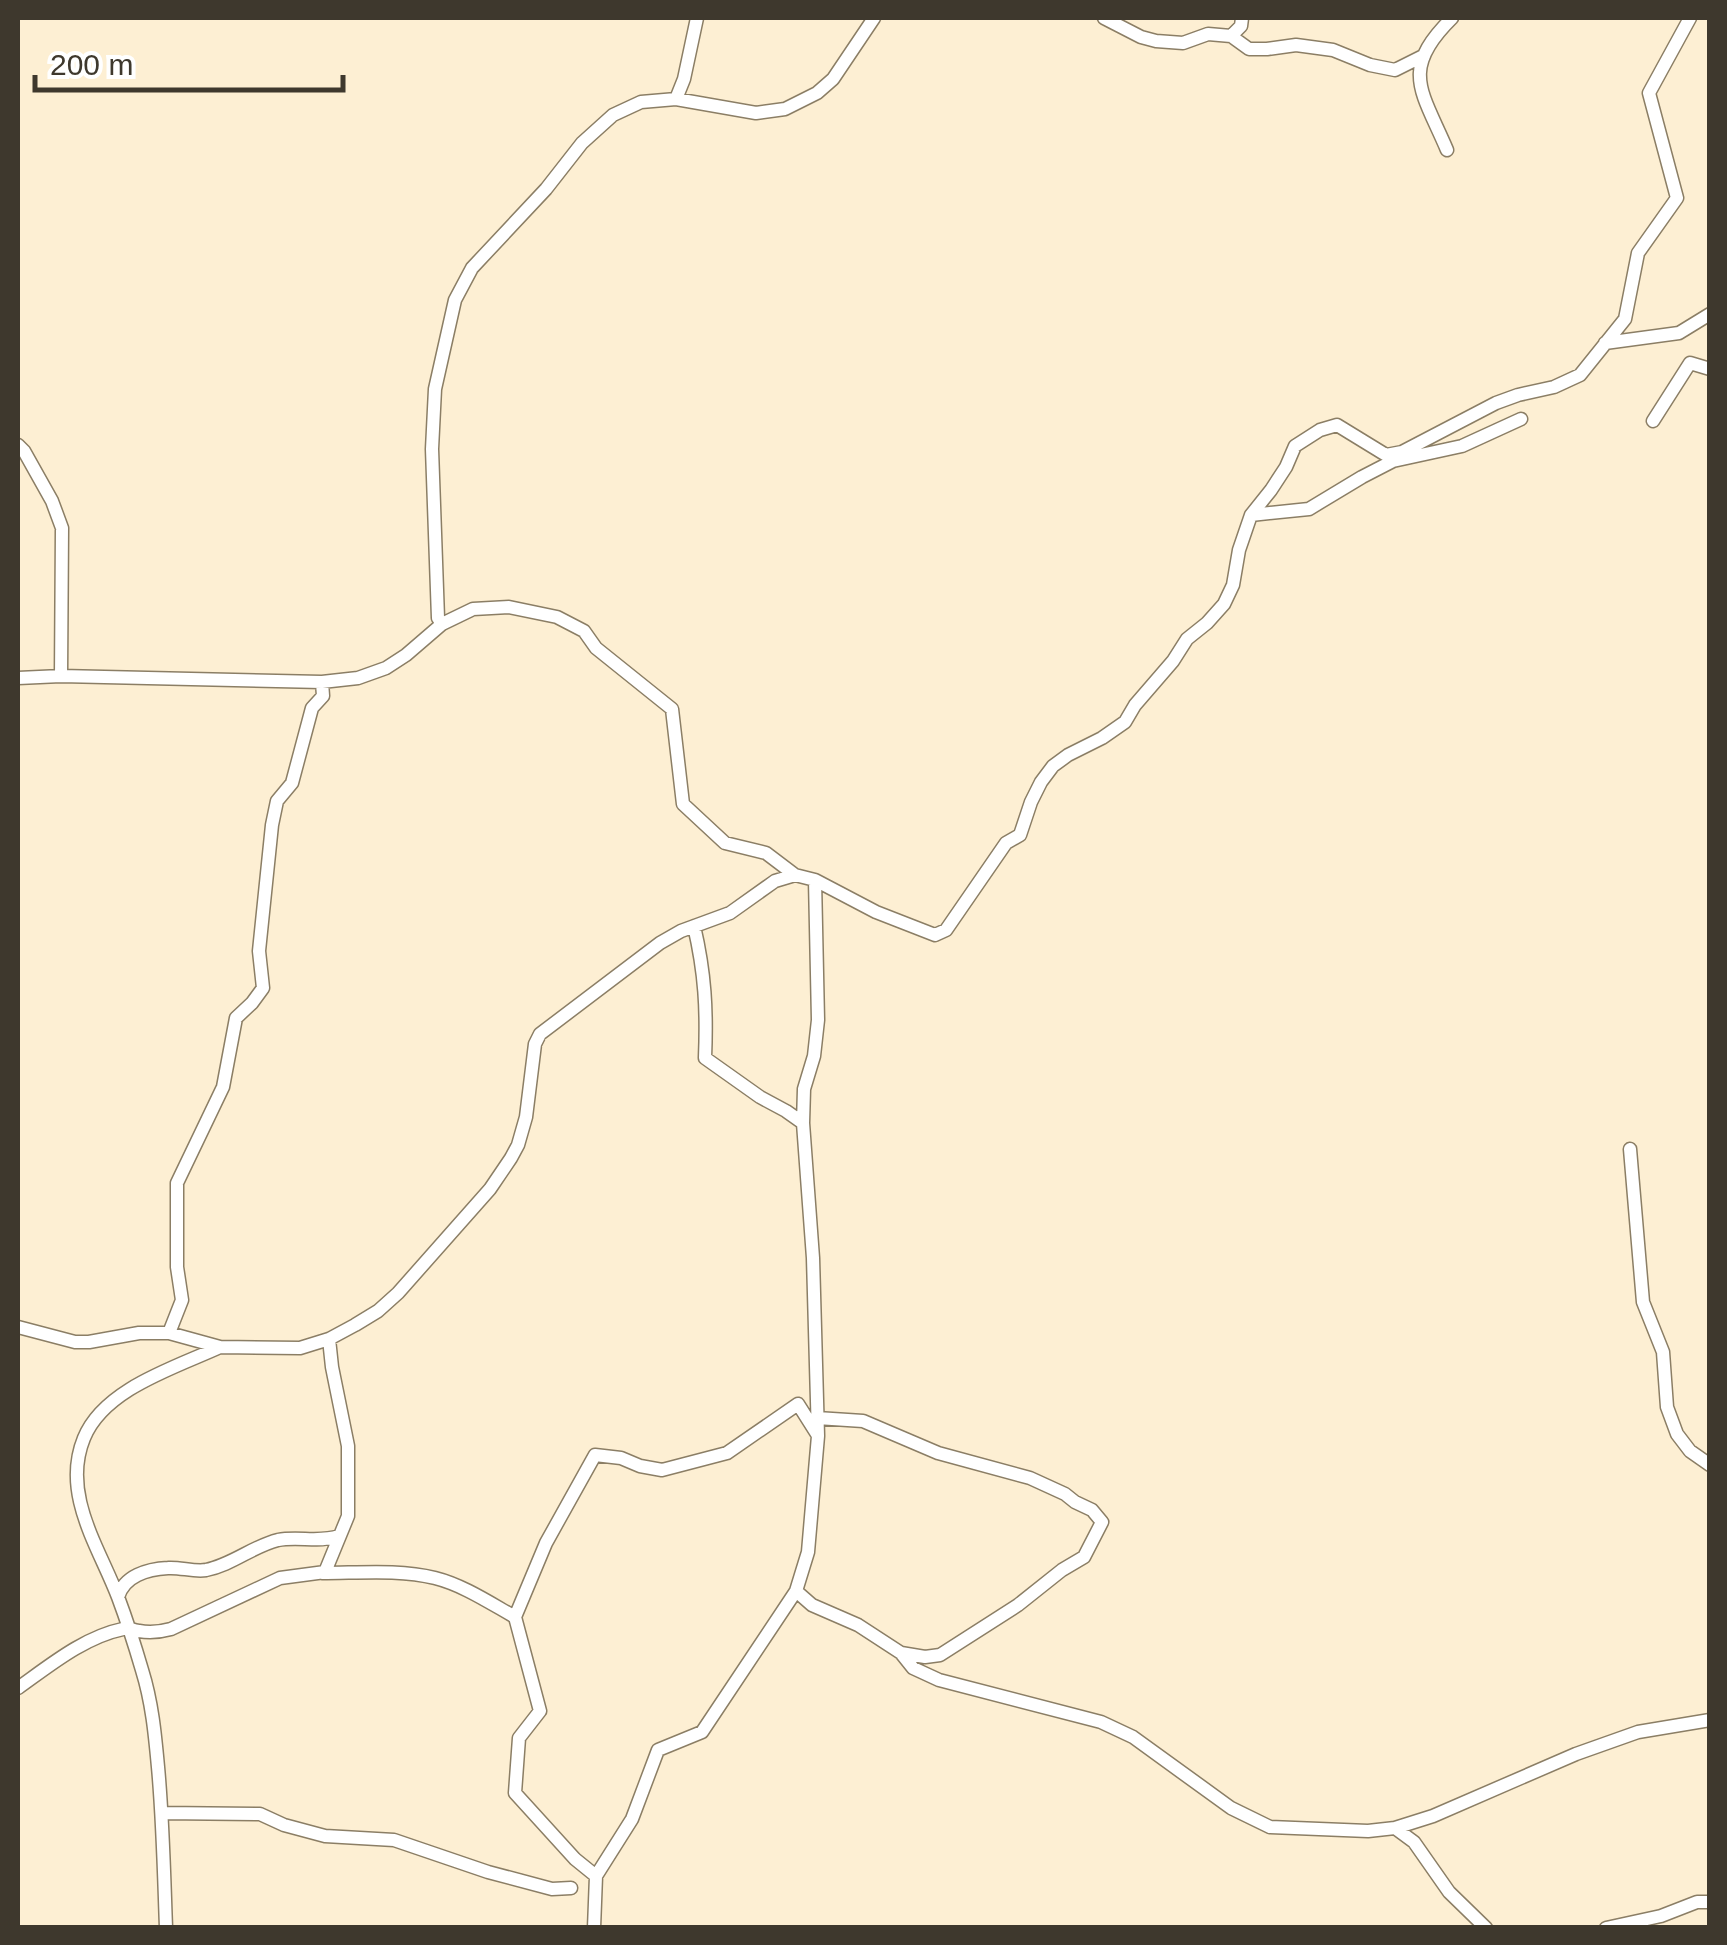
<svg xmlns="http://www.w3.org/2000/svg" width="1727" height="1945" font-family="Arial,sans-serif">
<rect width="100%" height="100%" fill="#fdefd3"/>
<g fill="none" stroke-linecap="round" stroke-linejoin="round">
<defs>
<path id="street" d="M1104 18 1141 37 1156 41 1183 43 1208 34 1231 36 1241 26 1242 18
M1231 36 1249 49H1267L1296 45 1333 50 1370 65 1395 70 1423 56
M676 99 684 79 697 18
M1447 150C1422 91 1399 70 1452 18
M1605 343 1679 333 1710 314
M1653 421 1690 363 1710 369
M18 445 24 451 52 501 62 528 61 676
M1251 515 1309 509 1362 477 1393 461 1462 446 1521 419
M442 624 438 618 432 449 435 389 455 300 472 268 546 189 582 143 613 115 641 102 676 99 756 113 785 109 817 93 833 79 874 18
M18 678 61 676 322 682 358 678 386 668 406 655 442 624 473 609 509 607 557 617 584 631 596 648 672 709 683 804 725 843 766 853 795 875 815 880 876 912 935 935 946 930 1006 843 1020 835 1031 802 1041 782 1053 766 1068 755 1102 738 1125 722 1135 705 1173 661 1187 639 1207 623 1224 604 1233 585 1239 550 1251 515 1271 490 1286 467 1295 446 1320 430 1337 425 1386 455 1402 452 1496 403 1518 395 1554 387 1580 375 1625 319 1638 253 1677 198 1649 93 1690 18
M694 926C705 973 707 1010 705 1058L760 1097 786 1111 803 1123
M1630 1149 1643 1302 1663 1352 1667 1407 1677 1434 1690 1451 1710 1465
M18 1327 75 1342H89L139 1333H169L220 1347 300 1348 329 1339 355 1325 378 1311 398 1293 490 1189 511 1158 518 1145 526 1117 535 1044 540 1034 660 943 681 931 730 913 775 881 795 875
M169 1333 182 1300 177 1267V1183L223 1087 236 1018 252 1003 263 988 259 951 272 825 277 801 292 783 312 708 323 696 322 682
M322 1573C359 1573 399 1569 435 1578 463 1585 490 1603 515 1617
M796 1591 812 1605 858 1625 901 1653 925 1657 940 1655 1018 1605 1062 1570 1084 1557 1102 1522 1092 1510 1075 1502 1065 1494 1030 1478 938 1453 863 1421 817 1418
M118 1597C124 1576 147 1569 168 1568 180 1567 194 1572 206 1570 232 1565 253 1546 278 1540 298 1536 320 1543 339 1536
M901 1653 913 1668 939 1680 1101 1722 1133 1737 1231 1808 1270 1827 1368 1831 1395 1828 1433 1816 1576 1754 1638 1732 1710 1720
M18 1688C49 1666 84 1637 123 1629 133 1627 129 1630 139 1631 150 1633 160 1632 171 1629L280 1578 325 1572 348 1516V1446L332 1367 329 1339
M162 1813 260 1814 284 1825 325 1836 394 1840 488 1872 552 1889 571 1888
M1395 1828 1414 1842 1449 1892 1486 1928
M596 1876 575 1859 515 1793 519 1738 540 1711 515 1617 546 1543 595 1455 621 1458 640 1466 662 1470 727 1453 798 1404 817 1434
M166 1928C164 1874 163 1821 158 1767 155 1734 152 1702 142 1670 135 1646 127 1621 118 1597 99 1547 61 1494 84 1438 104 1389 174 1368 220 1347
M594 1928 596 1876 632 1819 658 1750 702 1732 796 1591 808 1552 818 1436 813 1258 803 1123 804 1089 814 1056 818 1020 815 880
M1606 1928 1661 1916 1697 1902H1710"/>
</defs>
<use href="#street" stroke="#8b7e65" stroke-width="15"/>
<use href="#street" stroke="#fff" stroke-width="12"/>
</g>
<rect width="1727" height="1945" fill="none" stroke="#3e382d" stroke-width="40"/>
<path d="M35 75v15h308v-15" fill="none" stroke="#3e382d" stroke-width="5"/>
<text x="50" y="75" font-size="30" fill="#3e382d" stroke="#ffffff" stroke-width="8" paint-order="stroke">200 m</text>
</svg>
